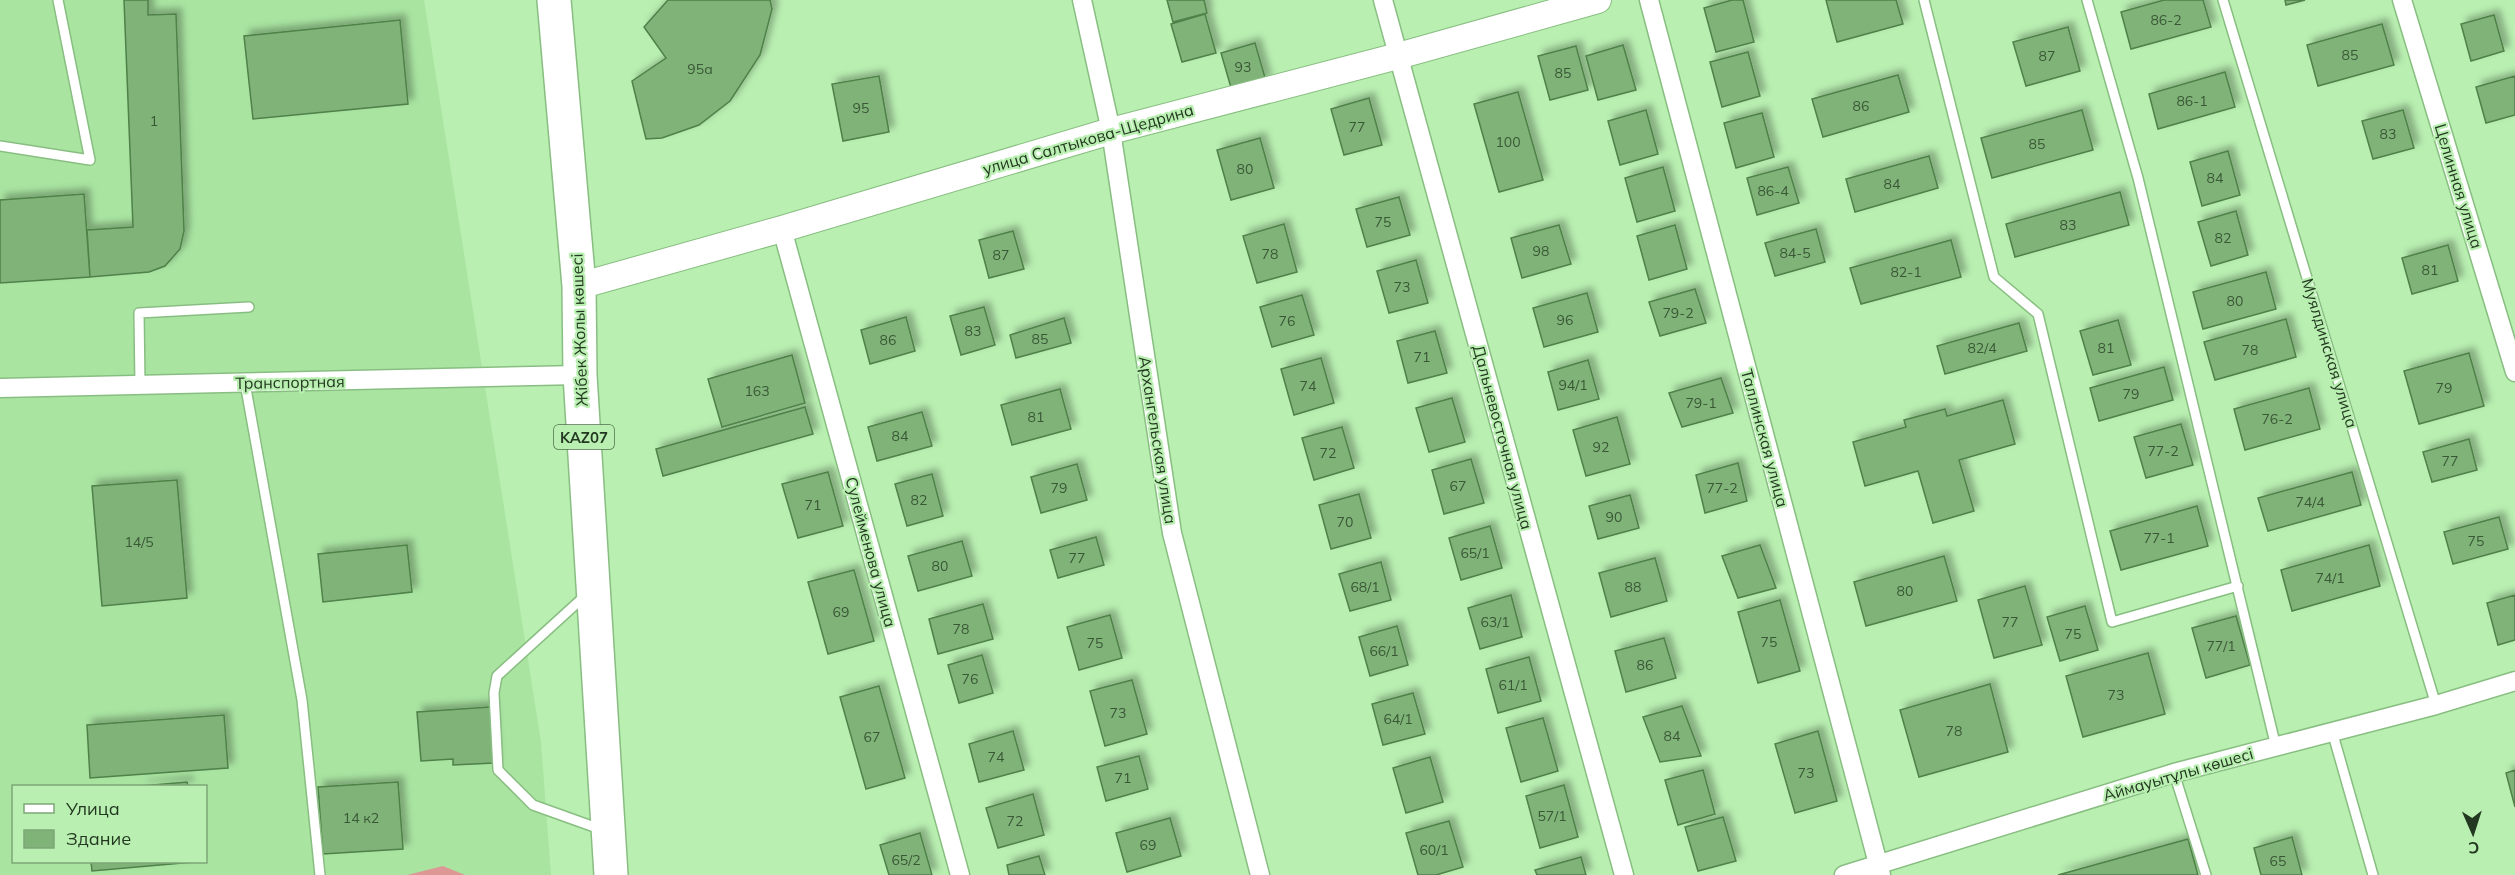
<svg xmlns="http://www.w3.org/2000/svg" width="2515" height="875" font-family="Mulish,sans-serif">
<defs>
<filter id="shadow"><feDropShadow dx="5.5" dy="-5.5" stdDeviation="3" flood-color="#0004"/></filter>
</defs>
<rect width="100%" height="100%" fill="#b9efb1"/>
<path fill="#a9e4a1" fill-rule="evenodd" d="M0 0H424L541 742 551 875H0ZM14 786H206V862H14Z"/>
<path fill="#dd9896" d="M443 866 465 875H407Z"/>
<path fill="#7fb378" stroke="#4f8149" stroke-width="1.5" filter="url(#shadow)" d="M124 0H148V15L176 14 184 231 180 249 165 266 149 272 90 277 87 230 133 227Z
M668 0H770L772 9 760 55 730 101 699 125 662 138 646 139 632 81 666 58 644 27Z
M1167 0H1204L1207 13 1173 22Z
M1732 0H1743L1754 42 1716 52 1704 8Z
M1826 0H1896L1903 24 1837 42Z
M2164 0H2203L2211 27 2131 49 2121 12Z
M2285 0H2305L2286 5Z
M1205 14 1216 53 1182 62 1171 24Z
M2494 15 2504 51 2471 61 2461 24Z
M400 20 408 104 253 119 244 36Z
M2382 24 2394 65 2318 86 2307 45Z
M2068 27 2080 71 2026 86 2013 42Z
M1255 43 1266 81 1232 91 1221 53Z
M1623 45 1636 90 1598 100 1586 56Z
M1576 46 1588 90 1550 100 1538 56Z
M1748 52 1760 96 1722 107 1710 62Z
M2225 72 2235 107 2158 129 2149 94Z
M1898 75 1909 112 1823 137 1812 99Z
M879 76 889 132 843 141 832 84Z
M2515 76V115L2486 123 2476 87Z
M1518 92 1543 180 1499 192 1474 104Z
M1369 98 1382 145 1344 155 1331 109Z
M1646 110 1658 154 1620 165 1608 121Z
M2082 110 2093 150 1992 178 1981 138Z
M2403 110 2414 148 2373 159 2362 121Z
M1762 113 1774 157 1736 168 1724 123Z
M1260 138 1274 188 1231 200 1217 150Z
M2228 151 2240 195 2202 206 2190 162Z
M1929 156 1938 188 1855 212 1846 179Z
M1663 167 1675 211 1637 222 1625 178Z
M1788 167 1799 203 1757 215 1747 178Z
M2120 192 2129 225 2015 257 2006 224Z
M84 194 90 277 0 283V200Z
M1399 197 1410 235 1367 247 1356 209Z
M2236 211 2248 255 2211 266 2198 222Z
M1284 224 1297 272 1257 283 1243 236Z
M1559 225 1571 264 1522 278 1511 238Z
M1675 225 1687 269 1649 280 1637 236Z
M1816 229 1825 262 1775 276 1765 243Z
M1013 231 1024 269 989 278 979 240Z
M1951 240 1961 277 1861 304 1850 268Z
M2448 245 2458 281 2412 294 2402 258Z
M1416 260 1428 303 1389 313 1377 271Z
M2266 272 2276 309 2203 329 2193 292Z
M1695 289 1706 323 1660 336 1649 302Z
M1587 293 1598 332 1544 347 1533 308Z
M1302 295 1314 335 1272 347 1260 307Z
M984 307 995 345 961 355 950 316Z
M906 317 915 351 870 364 861 330Z
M1064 318 1071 343 1016 358 1010 335Z
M2286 319 2296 357 2215 380 2204 342Z
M2118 320 2131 365 2093 375 2080 331Z
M2019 323 2027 351 1945 374 1937 346Z
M1435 331 1447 373 1408 383 1397 341Z
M2469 353 2484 406 2419 424 2404 371Z
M792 355 805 403 722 427 708 379Z
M1321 358 1334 403 1294 415 1281 369Z
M1588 360 1599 399 1558 410 1548 372Z
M2164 367 2173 400 2099 421 2090 388Z
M1721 378 1733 413 1682 427 1669 393Z
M2309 388 2320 429 2245 450 2234 409Z
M1060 389 1071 429 1012 445 1001 405Z
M1452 398 1465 442 1429 452 1416 408Z
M2003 400 2015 444 1959 460 1974 511 1933 523 1918 471 1865 486 1853 442 1906 427 1904 420 1945 409 1947 416Z
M805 407 813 434 663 476 656 449Z
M922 412 932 446 877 461 868 427Z
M1617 417 1630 464 1586 476 1573 430Z
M2181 424 2193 465 2146 478 2134 437Z
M1342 427 1354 468 1314 480 1302 438Z
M2469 439 2477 470 2432 482 2423 452Z
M1471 459 1484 503 1444 514 1432 470Z
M1738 463 1747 501 1705 513 1696 475Z
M1077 464 1087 500 1041 513 1031 477Z
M828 472 843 526 798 538 782 484Z
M2352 472 2361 505 2268 531 2258 498Z
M932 474 943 516 907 526 895 484Z
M177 480 187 598 102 606 92 486Z
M1359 494 1371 538 1331 549 1319 505Z
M1630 495 1639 528 1598 539 1589 506Z
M2197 506 2208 546 2121 570 2110 531Z
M2499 517 2508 549 2453 564 2444 532Z
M1490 526 1502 568 1461 580 1449 538Z
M1096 537 1104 565 1058 578 1050 550Z
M962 541 972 576 918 591 908 556Z
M407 545 412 592 323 602 318 554Z
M1760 545 1776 588 1738 598 1722 556Z
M2369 545 2380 586 2292 611 2281 570Z
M1944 556 1957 601 1866 626 1854 582Z
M1655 558 1667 601 1611 617 1599 573Z
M1381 562 1391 600 1350 611 1339 574Z
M854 570 874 641 828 654 808 582Z
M2025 586 2042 645 1994 658 1978 600Z
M1511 595 1522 637 1480 649 1468 608Z
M2515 595V640L2498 645 2487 603Z
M1780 600 1800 671 1758 683 1738 612Z
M983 604 993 639 938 654 929 619Z
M2085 606 2098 650 2060 661 2047 617Z
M1110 615 1122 658 1079 670 1067 627Z
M2236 616 2250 665 2206 678 2192 628Z
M1397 626 1408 665 1370 676 1359 637Z
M1664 638 1676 678 1626 692 1615 651Z
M2148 653 2165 714 2083 737 2066 676Z
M982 655 993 693 959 703 948 665Z
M1529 657 1541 701 1498 713 1486 669Z
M1132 680 1147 734 1105 746 1090 691Z
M1990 684 2008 752 1919 777 1900 710Z
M879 686 905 778 866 789 840 697Z
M1413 693 1425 734 1383 745 1372 704Z
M1682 706 1701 756 1660 762 1643 717Z
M490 707 494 763 453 765V759L421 761 417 712Z
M224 715 228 768 90 778 87 725Z
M1543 718 1558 771 1521 782 1506 728Z
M1013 731 1024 770 979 782 969 744Z
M1818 731 1837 801 1795 813 1775 744Z
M1139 756 1148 789 1106 801 1097 767Z
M1430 757 1443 802 1406 813 1393 768Z
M1703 770 1715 814 1678 825 1665 780Z
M2515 770V807L2506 773Z
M187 782 188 786H141Z
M398 782 403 849 323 854 318 787Z
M1564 785 1578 837 1540 848 1526 796Z
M1033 794 1044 835 998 848 986 808Z
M1723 817 1736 861 1698 871 1685 827Z
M1170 818 1181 856 1127 872 1116 833Z
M1449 821 1463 867 1436 875H1418L1406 833Z
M920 833 932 875H889L880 845Z
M2292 837 2302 875H2261L2254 848Z
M2188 839 2198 875H2058Z
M1039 856 1045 875H1009L1007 865Z
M1581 857 1586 875H1537L1535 870Z
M91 862H194L92 871Z"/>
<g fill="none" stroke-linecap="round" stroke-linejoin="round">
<defs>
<path id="lane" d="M1924 0 1994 277 2038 314 2112 622 2238 586
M2087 0 2138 178 2276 747
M2223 0 2436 705
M0 146 90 160 58 0
M245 383 302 700 320 875
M140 385 139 313 249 307
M587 594 497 676 494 693 498 770 533 805 600 829
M2332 731 2373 875
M2174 773 2206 875"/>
<path id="street" d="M1082 0 1111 131 1172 533 1260 875
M1383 0 1624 875
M1649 0 1881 875
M2402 0 2515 372
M782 229 960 875
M0 388 580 375
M1844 875 2174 773 2436 705 2515 681"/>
<path id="secondary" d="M579 286 782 229 1111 131 1398 56 1598 0"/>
<path id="highway" d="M554 0 579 286 580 375 611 875"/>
</defs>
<use href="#lane" stroke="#89be82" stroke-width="12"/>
<use href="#street" stroke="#89be82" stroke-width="21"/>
<use href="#secondary" stroke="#89be82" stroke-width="28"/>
<use href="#highway" stroke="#89be82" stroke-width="36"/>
<use href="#lane" stroke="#fff" stroke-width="9"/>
<use href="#street" stroke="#fff" stroke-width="18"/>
<use href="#secondary" stroke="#fff" stroke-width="26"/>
<use href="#highway" stroke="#fff" stroke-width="33"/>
</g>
<g text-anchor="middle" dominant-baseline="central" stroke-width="4.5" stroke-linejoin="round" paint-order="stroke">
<g font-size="14" fill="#3a5736">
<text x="2166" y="20">86-2</text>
<text x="2350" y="55">85</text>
<text x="2047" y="56">87</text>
<text x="1243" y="67">93</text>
<text x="700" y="69">95а</text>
<text x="1563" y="73">85</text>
<text x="2192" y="101">86-1</text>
<text x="1861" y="106">86</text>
<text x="861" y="108">95</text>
<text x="154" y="121">1</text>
<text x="1357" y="127">77</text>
<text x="2388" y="134">83</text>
<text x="1508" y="142">100</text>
<text x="2037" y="144">85</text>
<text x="1245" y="169">80</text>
<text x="2215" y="178">84</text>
<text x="1892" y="184">84</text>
<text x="1773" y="191">86-4</text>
<text x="1383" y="222">75</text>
<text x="2068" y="225">83</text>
<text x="2223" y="238">82</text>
<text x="1541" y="251">98</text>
<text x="1795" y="253">84-5</text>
<text x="1270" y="254">78</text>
<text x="1001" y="255">87</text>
<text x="2430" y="270">81</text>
<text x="1906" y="272">82-1</text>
<text x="1402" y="287">73</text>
<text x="2235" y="301">80</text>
<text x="1678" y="313">79-2</text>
<text x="1565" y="320">96</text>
<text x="1287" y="321">76</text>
<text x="973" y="331">83</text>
<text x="1040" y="339">85</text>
<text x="888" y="340">86</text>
<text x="1982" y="348">82/4</text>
<text x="2106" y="348">81</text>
<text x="2250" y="350">78</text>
<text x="1422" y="357">71</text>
<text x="1573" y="385">94/1</text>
<text x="1308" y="386">74</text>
<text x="2444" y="388">79</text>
<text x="757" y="391">163</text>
<text x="2131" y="394">79</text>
<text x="1701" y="403">79-1</text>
<text x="1036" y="417">81</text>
<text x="2277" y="419">76-2</text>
<text x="900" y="436">84</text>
<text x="1601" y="447">92</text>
<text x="2163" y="451">77-2</text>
<text x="1328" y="453">72</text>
<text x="2450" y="461">77</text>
<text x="1458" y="486">67</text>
<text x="1059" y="488">79</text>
<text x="1722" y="488">77-2</text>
<text x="919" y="500">82</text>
<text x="2310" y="502">74/4</text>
<text x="813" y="505">71</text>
<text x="1614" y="517">90</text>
<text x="1345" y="522">70</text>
<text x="2159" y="538">77-1</text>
<text x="2476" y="541">75</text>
<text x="139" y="542">14/5</text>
<text x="1475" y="553">65/1</text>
<text x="1077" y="558">77</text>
<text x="940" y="566">80</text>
<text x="2330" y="578">74/1</text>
<text x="1365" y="587">68/1</text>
<text x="1633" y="587">88</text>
<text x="1905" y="591">80</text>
<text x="841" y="612">69</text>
<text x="1495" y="622">63/1</text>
<text x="2010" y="622">77</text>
<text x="961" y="629">78</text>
<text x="2073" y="634">75</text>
<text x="1769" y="642">75</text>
<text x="1095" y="643">75</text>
<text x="2221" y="646">77/1</text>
<text x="1384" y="651">66/1</text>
<text x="1645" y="665">86</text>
<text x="970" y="679">76</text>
<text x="1513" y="685">61/1</text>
<text x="2116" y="695">73</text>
<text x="1118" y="713">73</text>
<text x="1398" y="719">64/1</text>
<text x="1954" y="731">78</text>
<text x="1672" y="736">84</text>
<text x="872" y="737">67</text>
<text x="996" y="757">74</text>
<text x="1806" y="773">73</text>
<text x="1123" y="778">71</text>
<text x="1552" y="816">57/1</text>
<text x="361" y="818">14 к2</text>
<text x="1015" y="821">72</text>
<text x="1148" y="845">69</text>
<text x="1434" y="850">60/1</text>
<text x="906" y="860">65/2</text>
<text x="2278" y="861">65</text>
</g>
<rect fill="#b9efb1" stroke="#506f4c" stroke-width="1.5" x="554" y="425" width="60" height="24" rx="4.5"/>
<g font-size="15" font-weight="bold" fill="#233820">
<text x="584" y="437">KAZ07</text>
</g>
<g font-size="16" fill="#233820" stroke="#b9efb1">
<text transform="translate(1088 139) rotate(-16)">улица Салтыкова-Щедрина</text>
<text transform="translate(2459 186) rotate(73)">Целинная улица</text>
<text transform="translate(579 330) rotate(-92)">Жібек Жолы көшесі</text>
<text transform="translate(2330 353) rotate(73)">Муялдинская улица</text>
<text transform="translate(290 382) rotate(-1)">Транспортная</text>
<text transform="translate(1503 437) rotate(75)">Дальневосточная улица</text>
<text transform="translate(1765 438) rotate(75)">Таллинская улица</text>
<text transform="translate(1158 440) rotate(81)">Архангельская улица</text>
<text transform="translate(871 552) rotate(75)">Сулейменова улица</text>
<text transform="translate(2178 774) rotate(-16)">Аймауытұлы көшесі</text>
</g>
</g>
<rect x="12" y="785" width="195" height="78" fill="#b9efb1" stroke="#7da677" stroke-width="1.5"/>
<rect x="24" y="804" width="30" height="9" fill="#ffffff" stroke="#7da677" stroke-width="1.5"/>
<text x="66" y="815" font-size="18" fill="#233820">Улица</text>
<rect x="24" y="830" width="30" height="18" fill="#7fb378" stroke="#7da677" stroke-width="1.5"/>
<text x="66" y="845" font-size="18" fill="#233820">Здание</text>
<g transform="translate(2473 833) rotate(177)" stroke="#b9efb1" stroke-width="4.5" paint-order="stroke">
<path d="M0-4.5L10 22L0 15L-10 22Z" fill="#233820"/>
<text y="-9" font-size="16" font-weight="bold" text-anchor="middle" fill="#233820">С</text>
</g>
</svg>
